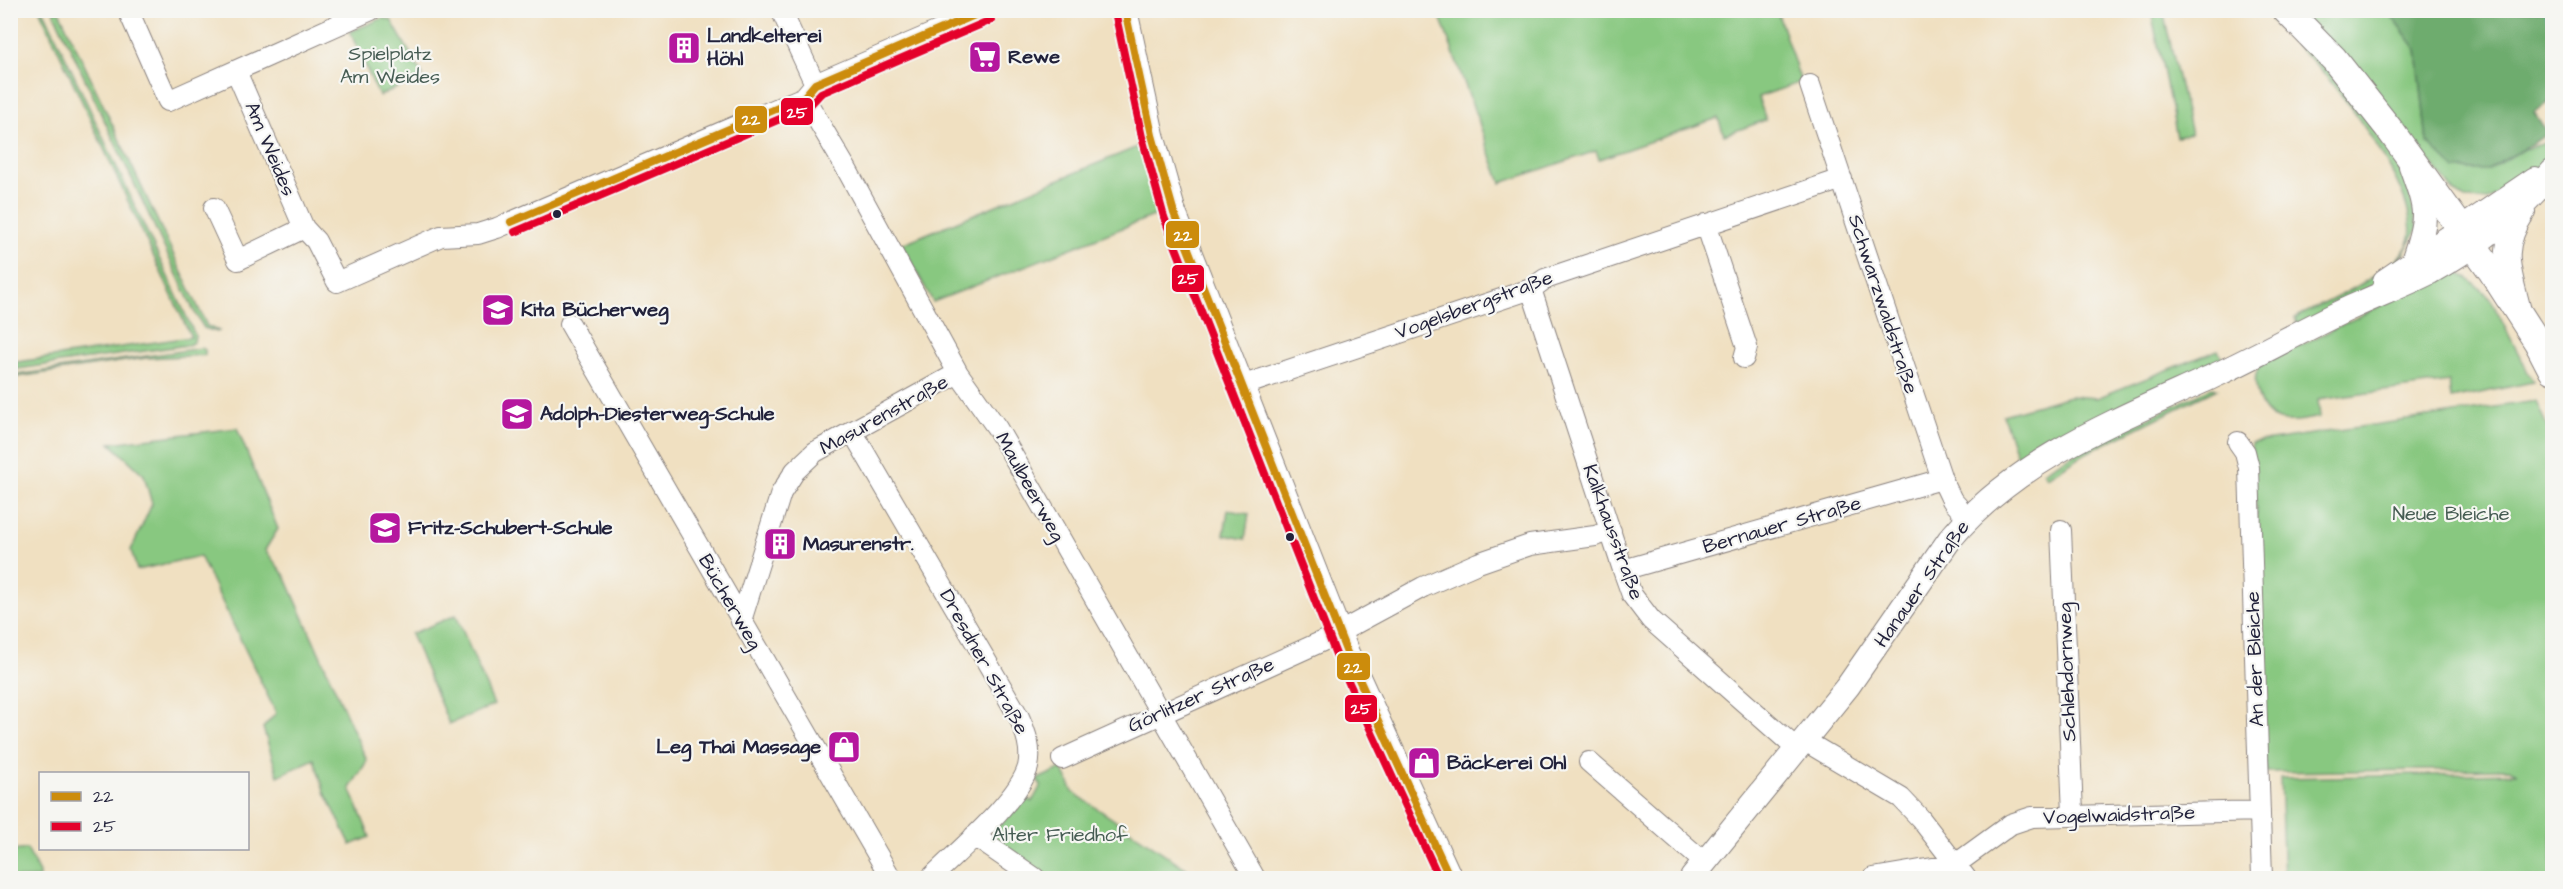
<svg xmlns="http://www.w3.org/2000/svg" width="2563" height="889" font-family="'Architects Daughter',sans-serif">
<rect width="100%" height="100%" fill="#f6f6f2"/>
<filter id="ink" filterUnits="userSpaceOnUse"><feTurbulence type="fractalNoise" baseFrequency=".0167" numOctaves="2"/><feDisplacementMap in="SourceGraphic" scale="12" xChannelSelector="R" yChannelSelector="G"/><feConvolveMatrix kernelMatrix="1 2 1 2 8 2 1 2 1" color-interpolation-filters="sRGB"/></filter>
<filter id="wash" filterUnits="userSpaceOnUse"><feTurbulence type="fractalNoise" baseFrequency=".008" numOctaves="4" result="noise"/><feDisplacementMap in="SourceGraphic" scale="24" xChannelSelector="R" yChannelSelector="G"/><feGaussianBlur stdDeviation="1.35" result="paint"/><feColorMatrix in="noise" values="0 0 0 0 0 0 0 0 0 0 0 0 0 0 0 0 0 1.4 0 .05"/><feComposite in="paint" operator="in"/></filter>
<g filter="url(#wash)">
<rect width="100%" height="100%" fill="#f0e0c1"/>
<path fill="#88c880" stroke="#55755e" stroke-width="1.5" d="M40 11H44L195 335 194 342 188 345 11 370V363L191 337Z
M53 11H59L207 326 219 331 217 332 204 328 196 315Z
M1438 11H1777L1801 82 1758 97 1766 120 1724 135 1718 118 1599 159 1596 151 1501 183Z
M2151 11H2163L2191 134 2177 137Z
M2232 11H2273L2302 38 2365 115 2405 179 2418 228 2395 268 2365 291 2298 327 2295 318C2323 304 2390 274 2406 248 2431 208 2348 103 2322 71 2311 58 2298 47 2286 36 2279 29 2272 18 2263 13 2256 9 2240 11 2232 11Z
M2296 11H2388L2417 50 2427 142 2489 170 2522 150 2552 141V160L2534 175 2488 200 2465 199 2454 192 2422 151Z
M383 18 391 20 423 76 379 96 350 32Z
M1142 145 1161 213 933 302 902 244Z
M2453 270 2469 279 2490 298 2533 382 2451 399 2449 382 2318 400 2320 417C2291 423 2264 428 2257 392 2255 380 2254 376 2260 365Z
M202 348 205 350V355L146 358 11 378V376Z
M2218 350 2223 361 2019 464 2003 415 2070 396 2097 398Z
M2211 388 2217 389 2086 453 2047 477 2043 472 2082 449Z
M2536 401 2552 438V878H2284L2280 778 2517 773 2509 769 2266 772 2255 486 2251 443Z
M237 428 278 529 265 550 285 576 367 761 350 788 370 837 351 845 324 790 314 759 278 776 263 728 276 713 200 556 137 570 131 550 152 504 144 475 110 443Z
M1228 510 1249 514 1245 539 1224 535Z
M456 615 494 705 449 724 411 634Z
M1062 768 1073 792 1200 878H1042L992 844V833L1026 798 1032 802 1041 785 1036 780Z
M27 849 39 873V878H11V854L13 851Z"/>
<path fill="#6eac6e" stroke="#486754" stroke-width="1.5" d="M2388 11H2552V100L2534 112 2548 134 2488 170H2456L2427 142 2417 50Z"/>
<g fill="none" stroke-linecap="round" stroke-linejoin="round">
<path stroke="#58a1cf" stroke-width="4.5" d="M2547 10 2552 32"/>
</g>
</g>
<g filter="url(#ink)">
<g fill="none" stroke-linecap="round" stroke-linejoin="round">
<defs>
<path id="minor" d="M128 10 168 101 371 10
M781 10 815 84
M236 71 304 228 316 241 337 282 441 236 478 234 497 228 804 97 815 84 987 10
M1810 85 1942 479 1952 500 1968 518
M804 97 846 168 958 373 997 428 1255 878
M214 208 238 260 304 228
M1706 224 1747 347 1744 358
M1531 289 1623 570 1632 595 1651 620 1798 750
M570 324 891 878
M1241 386 1531 289 1545 279 1842 179
M852 431 1019 717C1026 733 1032 749 1028 767 1019 800 957 852 931 878
M2238 442 2245 452 2249 468 2262 878
M2061 530 2073 814
M1623 570 1942 479
M741 621 781 493 795 471 815 452 958 373
M1805 741 1901 798 1920 818 1966 878
M1062 759 1325 640 1423 587 1478 563 1530 545 1595 536 1611 531
M1589 762 1705 863
M974 836 1035 878
M1873 878 1956 864 2011 824 2032 817 2260 811"/>
<path id="tertiary" d="M1125 10 1152 135 1174 213 1347 653 1450 878
M2411 166C2427 211 2429 215 2413 261
M2385 281 2535 179
M2518 307C2508 267 2499 249 2523 212
M1692 878 1848 686 1950 539C2018 457 2123 418 2218 374 2263 353 2306 328 2352 307 2378 295 2405 285 2430 272 2477 246 2519 214 2552 172"/>
<path id="secondary" d="M2286 10 2334 59 2390 130 2491 270 2538 343 2552 370"/>
</defs>
<use href="#minor" stroke="#89817e" stroke-width="22"/>
<use href="#tertiary" stroke="#89817e" stroke-width="26"/>
<use href="#secondary" stroke="#89817e" stroke-width="29"/>
<use href="#minor" stroke="#fff" stroke-width="20"/>
<use href="#tertiary" stroke="#fff" stroke-width="24"/>
<use href="#secondary" stroke="#fff" stroke-width="27"/>
<defs>
<path id="bus-1" d="M1125 10 1152 135 1174 213 1347 653 1450 878
M511 222 804 97 815 84 986 10"/>
<path id="bus-2" d="M1115 12 1142 137 1164 217 1337 657 1439 878
M515 232 808 107 821 93 991 20"/>
</defs>
<use href="#bus-1" stroke="#f6f6f2" stroke-width="12"/>
<use href="#bus-2" stroke="#f6f6f2" stroke-width="12"/>
<use href="#bus-1" stroke="#cc8c0c" stroke-width="8"/>
<use href="#bus-2" stroke="#e4002b" stroke-width="8"/>
</g>
</g>
<defs>
<symbol id="building-square" viewBox="-11 -11 22 22"><rect x="-9" y="-9" width="18" height="18" rx="4" fill="#b5179e" stroke="#f6f6f2"/><path d="M-4-6H4V6H1V3H-1V6H-4ZM-2.5-4.3h1.7v1.8h-1.7ZM.8-4.3h1.7v1.8H.8ZM-2.5-1h1.7V.8h-1.7ZM.8-1h1.7V.8H.8Z" fill="#fff"/></symbol>
<symbol id="supermarket-square" viewBox="-11 -11 22 22"><rect x="-9" y="-9" width="18" height="18" rx="4" fill="#b5179e" stroke="#f6f6f2"/><path d="M-6-5.5h2.5l.6 2H6L4.5 2H-2.5L-4.4-4H-6ZM-1.5 3.2a1.3 1.3 0 1 0 .1 0ZM3 3.2a1.3 1.3 0 1 0 .1 0Z" fill="#fff"/></symbol>
<symbol id="school-square" viewBox="-11 -11 22 22"><rect x="-9" y="-9" width="18" height="18" rx="4" fill="#b5179e" stroke="#f6f6f2"/><path d="M0-5L7-2L0 1L-7-2ZM-4 1L0 2.5L4 1V4Q0 6-4 4Z" fill="#fff"/></symbol>
<symbol id="shop-square" viewBox="-11 -11 22 22"><rect x="-9" y="-9" width="18" height="18" rx="4" fill="#b5179e" stroke="#f6f6f2"/><path d="M-5-2.5h2.3a2.7 3.5 0 0 1 5.4 0H5L5.5 6h-11ZM-1.5-2.5h3a1.5 2.3 0 0 0-3 0Z" fill="#fff"/></symbol>
</defs>
<g fill-rule="evenodd">
<use href="#building-square" x="665" y="29" width="38" height="38"/>
<use href="#supermarket-square" x="966" y="38" width="38" height="38"/>
<use href="#school-square" x="479" y="291" width="38" height="38"/>
<use href="#school-square" x="498" y="395" width="38" height="38"/>
<use href="#school-square" x="366" y="509" width="38" height="38"/>
<use href="#building-square" x="761" y="525" width="38" height="38"/>
<use href="#shop-square" x="825" y="728" width="38" height="38"/>
<use href="#shop-square" x="1405" y="744" width="38" height="38"/>
</g>
<g fill="#22223b" stroke="#f6f6f2" stroke-width="2">
<circle cx="557" cy="214" r="5"/>
<circle cx="1290" cy="537" r="5"/>
</g>
<g text-anchor="middle" dominant-baseline="central" stroke-width="4.5" stroke-linejoin="round" paint-order="stroke">
<g font-size="20" font-weight="bold" fill="#22223b" stroke="#f6f6f2" text-anchor="start">
<text x="707" y="36">Landkelterei<tspan x="707" dy="23">Höhl</tspan></text>
<text x="1008" y="57">Rewe</text>
<text x="521" y="310">Kita Bücherweg</text>
<text x="540" y="414">Adolph-Diesterweg-Schule</text>
<text x="408" y="528">Fritz-Schubert-Schule</text>
<text x="803" y="544">Masurenstr.</text>
<text x="821" y="747" text-anchor="end">Leg Thai Massage</text>
<text x="1447" y="763">Bäckerei Ohl</text>
</g>
<g font-size="20" fill="#465c53" stroke="#f6f6f2">
<text x="390" y="54">Spielplatz<tspan x="390" dy="23">Am Weides</tspan></text>
<text x="2451" y="514">Neue Bleiche</text>
<text x="1060" y="835">Alter Friedhof</text>
</g>
<g font-size="20" fill="#22223b" stroke="#f6f6f2">
<text transform="translate(270 149) rotate(67)">Am Weides</text>
<text transform="translate(1883 304) rotate(72)">Schwarzwaldstraße</text>
<text transform="translate(1474 305) rotate(-20)">Vogelsbergstraße</text>
<text transform="translate(884 415) rotate(-29)">Masurenstraße</text>
<text transform="translate(1030 487) rotate(61)">Maulbeerweg</text>
<text transform="translate(1782 525) rotate(-16)">Bernauer Straße</text>
<text transform="translate(1613 532) rotate(70)">Kalkhausstraße</text>
<text transform="translate(1922 584) rotate(-55)">Hanauer Straße</text>
<text transform="translate(730 602) rotate(60)">Bücherweg</text>
<text transform="translate(2255 659) rotate(-92)">An der Bleiche</text>
<text transform="translate(984 662) rotate(61)">Dresdner Straße</text>
<text transform="translate(2067 672) rotate(-92)">Schlehdornweg</text>
<text transform="translate(1201 695) rotate(-24)">Görlitzer Straße</text>
<text transform="translate(2119 815) rotate(-2)">Vogelwaidstraße</text>
</g>
</g>
<g stroke="#f6f6f2" stroke-width="2">
<rect x="780" y="97" width="34" height="29" rx="6" fill="#e4002b"/>
<rect x="734" y="105" width="34" height="29" rx="6" fill="#cc8c0c"/>
<rect x="1165" y="220" width="35" height="29" rx="6" fill="#cc8c0c"/>
<rect x="1171" y="264" width="34" height="29" rx="6" fill="#e4002b"/>
<rect x="1336" y="652" width="35" height="29" rx="6" fill="#cc8c0c"/>
<rect x="1344" y="694" width="34" height="29" rx="6" fill="#e4002b"/>
</g>
<g font-size="16" text-anchor="middle" font-weight="bold" fill="#fff">
<text x="797" y="118">25</text>
<text x="751" y="125">22</text>
<text x="1183" y="241">22</text>
<text x="1188" y="284">25</text>
<text x="1353" y="673">22</text>
<text x="1361" y="714">25</text>
</g>
<rect width="2563" height="889" fill="none" stroke="#f6f6f2" stroke-width="36"/>
<rect x="39" y="772" width="210" height="78" fill="#f6f6f2" stroke="#a1a1a9" stroke-width="1.5"/>
<rect x="51" y="792" width="30" height="9" fill="#cc8c0c" stroke="#a1a1a9" stroke-width="1.5"/>
<text x="93" y="802" font-size="18" fill="#22223b">22</text>
<rect x="51" y="822" width="30" height="9" fill="#e4002b" stroke="#a1a1a9" stroke-width="1.5"/>
<text x="93" y="832" font-size="18" fill="#22223b">25</text>
</svg>
